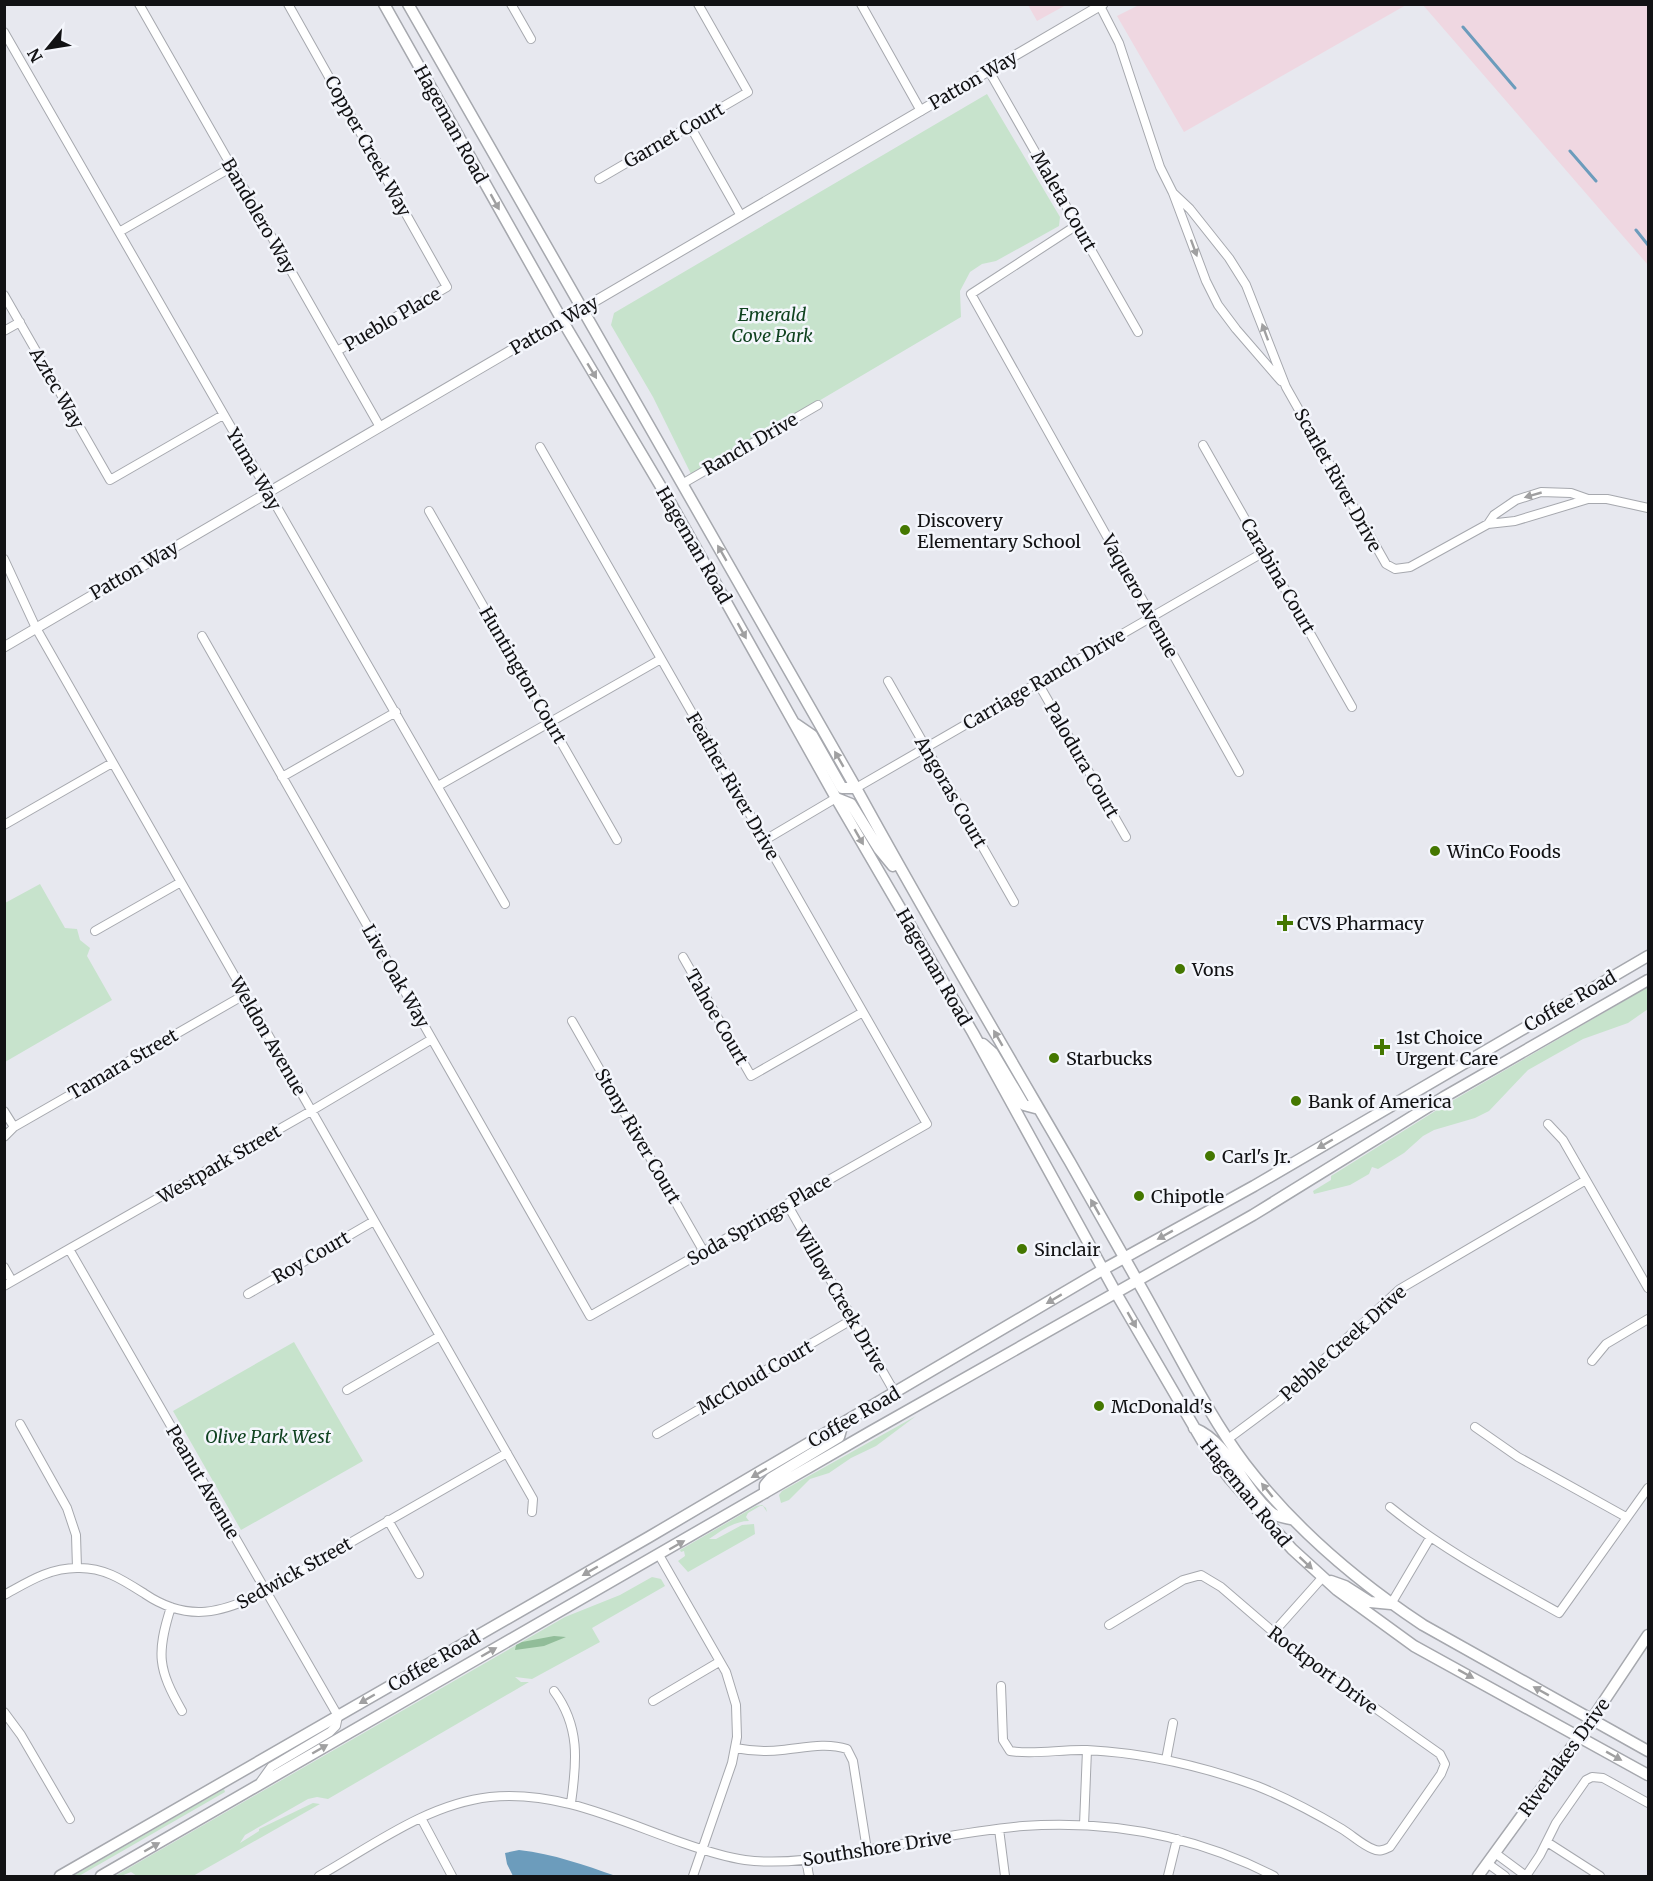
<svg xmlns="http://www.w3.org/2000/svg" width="1653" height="1881" font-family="Merriweather,serif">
<rect width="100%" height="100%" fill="#e7e8ef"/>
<path fill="#efd7e1" d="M1028 5H1066L1037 21Z
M1139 5V4L1406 5 1184 132 1117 16Z
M1423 5H1648V265Z"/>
<path fill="#c7e3cc" d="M987 94 1060 217 1059 226 996 261 982 264 970 272 960 291 961 317 692 476 653 397 611 325 614 313Z
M40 884 65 928 77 929 80 940 90 948 87 956 112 1000 5 1062V903Z
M1648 987V1009L1628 1023 1583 1039 1528 1070 1489 1111 1475 1118 1434 1130 1423 1136 1404 1153 1378 1169 1372 1167 1369 1174 1350 1185 1314 1194 1313 1191 1331 1180V1176L1445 1105Z
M294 1342 363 1461 241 1530 173 1411Z
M916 1416 876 1446 851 1458 829 1473 810 1479 789 1500 781 1503 779 1495 782 1491Z
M762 1505 766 1508 767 1512 763 1506H760L748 1513 746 1517 749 1521C734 1521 721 1531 709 1539H716L742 1525 754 1524 755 1534 688 1572 678 1561 685 1556 684 1551 681 1552 680 1550 756 1506Z
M652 1577 661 1579 665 1586 592 1628 600 1642 532 1679 515 1677 521 1682H529L328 1799 317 1797 308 1799 245 1835 240 1843 259 1831V1829L313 1803 320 1804 193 1876H137L131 1872 121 1876H115L565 1617 620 1595Z
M224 1789 225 1792 79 1876H73Z"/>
<path fill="#91bd99" d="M554 1636 566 1637 544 1646 515 1650 516 1645 522 1642Z"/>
<path fill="#6c9cbc" d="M519 1850C554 1854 584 1865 616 1876H513L507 1864 505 1853Z"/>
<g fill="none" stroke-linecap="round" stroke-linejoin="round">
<path stroke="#6c9cbc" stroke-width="3" d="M1463 27 1515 88
M1570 151 1596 181
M1636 230 1648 245"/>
<defs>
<path id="minor" d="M139 4 380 427
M288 4 447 287 337 351
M511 4 531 39
M861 4 921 111
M1100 6 1119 43 1160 167 1173 193 1206 281 1218 305 1236 329 1281 381
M4 32 505 904
M989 71 1138 332
M690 126 741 216
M599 179 748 92 698 4
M1173 193 1190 209 1229 258 1246 285 1286 387 1386 564 1395 569 1410 567 1488 524 1515 521 1588 499
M1077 225 971 294 1239 772
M119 232 232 167
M4 295 110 480 223 415
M4 331 20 322
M1203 445 1352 707
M682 484 818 405
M429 511 617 840
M1488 524 1494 515 1516 500 1541 492 1571 493 1588 499H1607L1648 508
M4 559 36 628 533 1499 532 1512
M202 636 590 1316 927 1124 540 447
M888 681 1014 902
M1038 683 1126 837
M282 777 396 712
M438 786 661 659
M856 788 1264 552
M4 825 112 763
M765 840 836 798
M95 931 181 882
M683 957 751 1076 863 1012
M572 1021 704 1252
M4 1111 14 1127
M1548 1124 1563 1140 1648 1288
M4 1137 14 1127 244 995
M787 1204 895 1393
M69 1249 338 1716 336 1726 330 1732 271 1767 261 1781
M4 1267 12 1281
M4 1286 311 1111 432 1039
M248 1294 374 1221
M1592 1361 1606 1344 1648 1319
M347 1390 440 1336
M20 1424 67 1508 76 1535 77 1568
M1475 1427 1518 1457 1626 1517
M657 1434 853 1319
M1228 1439 1279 1401 1400 1289 1586 1180
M1390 1507C1442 1549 1500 1580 1559 1613L1648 1488
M388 1520 419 1574
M659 1555 726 1672 736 1705 737 1737 732 1763 693 1876
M4 1595C28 1582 49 1568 77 1568 104 1567 123 1580 145 1594 188 1623 223 1613 266 1591L507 1453
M1391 1604 1430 1538
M171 1607C156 1654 158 1669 182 1711
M1273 1633 1322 1578
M1001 1686 1003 1740 1010 1751C1034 1755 1062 1749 1087 1750 1145 1753 1202 1766 1257 1786 1287 1798 1315 1813 1342 1829 1352 1835 1362 1845 1373 1849 1379 1852 1384 1850 1390 1847L1441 1774 1445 1764 1440 1754 1300 1655 1221 1587 1201 1575 1183 1580 1109 1625
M554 1691C580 1726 577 1761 571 1803
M653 1701 719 1662
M4 1712 21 1735 70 1819
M735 1748C751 1751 766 1752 782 1750 803 1748 826 1742 847 1749L853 1761 867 1850
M1166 1760 1173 1723
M421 1818 452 1876
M1084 1825 1087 1750
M999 1829 1005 1876
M1547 1842 1600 1876
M1495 1853 1526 1876
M806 1859 809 1876
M1487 1863 1505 1876
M319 1876C372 1846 427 1804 490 1797 558 1790 620 1821 683 1843 703 1850 724 1857 745 1860 793 1866 842 1854 889 1846 933 1839 978 1830 1023 1826 1110 1820 1196 1836 1274 1876
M1168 1876 1177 1839
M1526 1876 1540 1855 1556 1823 1586 1780 1592 1777 1603 1778 1648 1803"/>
<path id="tertiary" d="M4 647 1103 4"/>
<path id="secondary" d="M384 4 562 320 670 502 836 798 973 1033 1116 1293 1204 1444 1230 1479 1292 1549 1337 1590 1414 1646 1648 1775
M408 4 856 788C925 914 998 1038 1070 1162 1101 1217 1133 1272 1163 1327 1189 1374 1213 1421 1245 1464 1295 1529 1355 1580 1423 1625L1648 1751
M796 724 812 735 842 788H856
M836 798 851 804 879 849 893 866
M983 1044 993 1053 1024 1105 1039 1109
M1194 1428C1230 1443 1242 1488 1272 1513 1277 1517 1287 1518 1294 1520
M765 1493V1485L771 1478 839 1437 843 1423
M1331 1581 1345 1586 1370 1602 1391 1604
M60 1876 649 1537 1104 1269 1254 1186 1648 956
M101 1876 870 1432 1253 1215 1444 1097 1648 980
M1478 1876 1592 1719 1648 1635"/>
</defs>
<use href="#minor" stroke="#a6a8ae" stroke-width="10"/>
<use href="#tertiary" stroke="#a6a8ae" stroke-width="11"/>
<use href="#secondary" stroke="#a6a8ae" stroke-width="13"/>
<use href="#minor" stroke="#fff" stroke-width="8"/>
<use href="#tertiary" stroke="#fff" stroke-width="9"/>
<use href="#secondary" stroke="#fff" stroke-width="10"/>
</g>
<defs><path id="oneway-solid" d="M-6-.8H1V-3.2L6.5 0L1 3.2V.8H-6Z" transform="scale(1.5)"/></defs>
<g fill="#a0a0a1">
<use href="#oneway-solid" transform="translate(495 202) rotate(61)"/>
<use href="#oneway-solid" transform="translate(1194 248) rotate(70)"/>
<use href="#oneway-solid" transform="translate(1265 332) rotate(-110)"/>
<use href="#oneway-solid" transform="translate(592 371) rotate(59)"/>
<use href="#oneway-solid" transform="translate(1533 495) rotate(164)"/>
<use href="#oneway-solid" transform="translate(722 553) rotate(-120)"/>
<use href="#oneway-solid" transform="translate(742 631) rotate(61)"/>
<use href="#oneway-solid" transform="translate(839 759) rotate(-120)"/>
<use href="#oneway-solid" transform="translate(859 837) rotate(60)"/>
<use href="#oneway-solid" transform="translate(998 1038) rotate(-120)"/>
<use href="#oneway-solid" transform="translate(1325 1144) rotate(150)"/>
<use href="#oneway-solid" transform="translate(1095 1207) rotate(-120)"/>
<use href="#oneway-solid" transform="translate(1165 1235) rotate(151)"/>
<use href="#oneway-solid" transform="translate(1054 1299) rotate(149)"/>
<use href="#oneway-solid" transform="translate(1132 1320) rotate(60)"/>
<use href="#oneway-solid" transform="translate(759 1473) rotate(150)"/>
<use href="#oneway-solid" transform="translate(1267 1490) rotate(-129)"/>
<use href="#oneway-solid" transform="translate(677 1545) rotate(-30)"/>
<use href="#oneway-solid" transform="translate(1306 1563) rotate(43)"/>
<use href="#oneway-solid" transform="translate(590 1571) rotate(150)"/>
<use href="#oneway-solid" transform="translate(489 1652) rotate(-30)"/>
<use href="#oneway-solid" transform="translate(1466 1674) rotate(29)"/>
<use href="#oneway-solid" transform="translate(1541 1691) rotate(-151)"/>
<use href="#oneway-solid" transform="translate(367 1699) rotate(150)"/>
<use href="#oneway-solid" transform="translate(320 1749) rotate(-30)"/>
<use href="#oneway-solid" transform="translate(1614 1756) rotate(29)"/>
<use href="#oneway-solid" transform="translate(152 1847) rotate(-30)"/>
</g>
<g fill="#470" stroke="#f4f6fc" stroke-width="2">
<circle cx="905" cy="530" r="6"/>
<circle cx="1435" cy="851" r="6"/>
<path d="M1282 914h6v6h6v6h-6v6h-6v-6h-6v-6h6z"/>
<circle cx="1180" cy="969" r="6"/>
<path d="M1379 1038h6v6h6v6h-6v6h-6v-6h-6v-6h6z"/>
<circle cx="1054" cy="1058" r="6"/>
<circle cx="1296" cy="1101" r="6"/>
<circle cx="1210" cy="1156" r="6"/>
<circle cx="1139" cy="1196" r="6"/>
<circle cx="1022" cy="1249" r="6"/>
<circle cx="1099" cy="1406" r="6"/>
</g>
<g text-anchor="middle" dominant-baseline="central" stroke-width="5" stroke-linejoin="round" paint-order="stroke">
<g font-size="18" fill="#121214" stroke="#f4f6fc">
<text transform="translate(973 80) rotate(-30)">Patton Way</text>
<text transform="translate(451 124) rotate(61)">Hageman Road</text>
<text transform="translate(674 135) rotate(-30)">Garnet Court</text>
<text transform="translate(368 146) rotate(61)">Copper Creek Way</text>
<text transform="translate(1064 201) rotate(60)">Maleta Court</text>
<text transform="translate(259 216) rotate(60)">Bandolero Way</text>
<text transform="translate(392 319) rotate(-30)">Pueblo Place</text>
<text transform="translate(554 325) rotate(-30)">Patton Way</text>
<text transform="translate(57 388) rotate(60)">Aztec Way</text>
<text transform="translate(750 444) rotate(-30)">Ranch Drive</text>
<text transform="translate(254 469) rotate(60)">Yuma Way</text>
<text transform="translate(1338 480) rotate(61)">Scarlet River Drive</text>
<text transform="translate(694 545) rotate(60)">Hageman Road</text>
<text transform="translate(134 570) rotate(-30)">Patton Way</text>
<text transform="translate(1278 576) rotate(60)">Carabina Court</text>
<text transform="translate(1140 596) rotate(61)">Vaquero Avenue</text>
<text transform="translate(523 675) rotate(60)">Huntington Court</text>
<text transform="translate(1044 679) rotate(-30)">Carriage Ranch Drive</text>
<text transform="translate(1082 760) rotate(60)">Palodura Court</text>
<text transform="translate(733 786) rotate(60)">Feather River Drive</text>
<text transform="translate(951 792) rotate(60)">Angoras Court</text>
<text transform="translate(934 967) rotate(60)">Hageman Road</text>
<text transform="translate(396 976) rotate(60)">Live Oak Way</text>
<text transform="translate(1570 1001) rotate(-30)">Coffee Road</text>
<text transform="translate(717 1017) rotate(60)">Tahoe Court</text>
<text transform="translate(268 1036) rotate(60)">Weldon Avenue</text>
<text transform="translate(123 1064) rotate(-30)">Tamara Street</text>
<text transform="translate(638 1136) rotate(60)">Stony River Court</text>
<text transform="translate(219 1164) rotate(-30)">Westpark Street</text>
<text transform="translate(759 1220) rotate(-30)">Soda Springs Place</text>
<text transform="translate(311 1257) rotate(-30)">Roy Court</text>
<text transform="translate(841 1299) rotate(60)">Willow Creek Drive</text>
<text transform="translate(1343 1343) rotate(-42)">Pebble Creek Drive</text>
<text transform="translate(755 1377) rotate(-30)">McCloud Court</text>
<text transform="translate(854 1417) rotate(-30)">Coffee Road</text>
<text transform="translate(203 1482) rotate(60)">Peanut Avenue</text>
<text transform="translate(1246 1493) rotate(51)">Hageman Road</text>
<text transform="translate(294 1573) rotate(-29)">Sedwick Street</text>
<text transform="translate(434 1661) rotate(-30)">Coffee Road</text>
<text transform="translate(1323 1670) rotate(37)">Rockport Drive</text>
<text transform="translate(1564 1757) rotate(-54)">Riverlakes Drive</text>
<text transform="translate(877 1848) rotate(-9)">Southshore Drive</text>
</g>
<g font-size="18" font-style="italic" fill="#104320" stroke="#f4f6fc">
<text x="772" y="314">Emerald<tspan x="772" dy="21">Cove Park</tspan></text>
<text x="268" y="1436">Olive Park West</text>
</g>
<g font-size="18" fill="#121214" stroke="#f4f6fc" text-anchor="start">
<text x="917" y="520">Discovery<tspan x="917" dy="21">Elementary School</tspan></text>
<text x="1447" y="851">WinCo Foods</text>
<text x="1297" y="923">CVS Pharmacy</text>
<text x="1192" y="969">Vons</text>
<text x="1396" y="1037">1st Choice<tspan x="1396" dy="21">Urgent Care</tspan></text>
<text x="1066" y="1058">Starbucks</text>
<text x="1308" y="1101">Bank of America</text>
<text x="1222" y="1156">Carl's Jr.</text>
<text x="1151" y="1196">Chipotle</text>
<text x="1034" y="1249">Sinclair</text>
<text x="1111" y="1406">McDonald's</text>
</g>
</g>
<rect width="1653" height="1881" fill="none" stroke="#121214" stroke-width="12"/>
<g transform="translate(48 48) rotate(240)" stroke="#f4f6fc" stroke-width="4.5" paint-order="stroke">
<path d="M0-4.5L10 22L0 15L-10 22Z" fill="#121214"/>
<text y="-9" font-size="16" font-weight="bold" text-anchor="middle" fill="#121214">N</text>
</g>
</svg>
